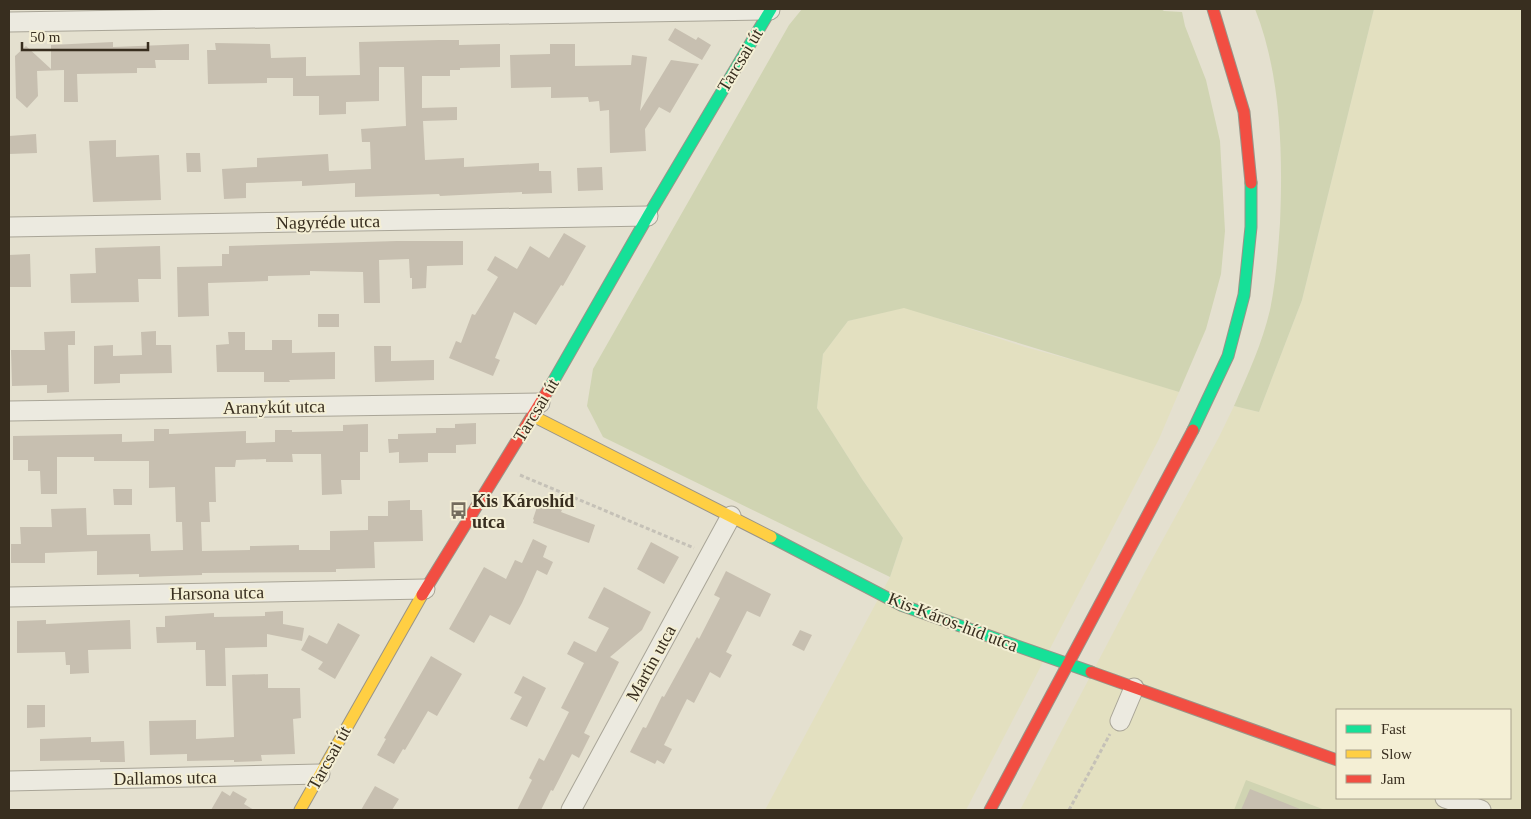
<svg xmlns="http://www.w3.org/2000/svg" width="1531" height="819" font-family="Georgia,serif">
<rect width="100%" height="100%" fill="#e4e0cf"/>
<path fill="#e3e0c0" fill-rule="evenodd" d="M1374 9H1522V810H1020L1144 574 1219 437 1234 406 1259 412 1302 300ZM1337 710H1510V798H1337Z
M904 307 1025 347 1120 373 1179 392 1159 439 966 810H765L890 577 903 538 862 479 817 408 823 354 848 321Z"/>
<path fill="#d0d4b2" d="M802 9H1161L1164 11 1182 12 1185 26 1206 80 1220 141 1225 231 1221 274 1206 329 1179 392 904 308 848 321 823 354 817 408 862 479 903 538 890 577 603 437 587 406 593 369 789 25Z
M1255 9H1374L1302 300 1259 412 1234 406C1248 374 1262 344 1270 310 1276 281 1278 252 1280 223 1283 154 1281 74 1255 9Z
M1246 780 1325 810H1234Z"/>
<path fill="#c7bfb0" d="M675 28 696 40 698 37 711 45 702 60 668 40Z
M439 40H459V45L500 44V67L460 68V70H450V76H422V108L457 107V120L423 121 425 160 464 158V167L539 163V171H551L552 193 522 194V192L440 196 439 194 355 197V183L302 186V181L246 183V198L224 199 222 169 257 167V158L328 154 329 171 371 169 370 142H362L361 129 406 126 404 67H379V101L346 102V114L319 115V96H293V78H267V83L208 84 207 50H216L215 43 270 44 271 58 306 57V76L360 75 359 42Z
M113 42V47L189 44V60H155L156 68H137V73L77 74 78 102H64V70L37 71 38 96 27 108 16 98 15 56 26 46 51 69V45Z
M550 44H575V66L631 65 632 55 647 57 640 111 671 60 699 64 670 113 659 107 645 129 646 151 610 153 609 110 600 111 599 101 589 102 588 97 551 98V87L511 88 510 55 550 54Z
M36 134 37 153 9 154V136Z
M116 140V157L159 155 161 200 93 202 89 141Z
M186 153H200L201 172H187Z
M602 167 603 190 578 191 577 168Z
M564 233 586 246 563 286 561 285 536 325 514 312 495 358 500 360 493 376 449 358 456 341 461 343 472 314 475 315 498 277 487 270 495 256 517 269 530 246 549 258Z
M397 241H463V265L427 266 426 288 412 289V278H410L409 259 379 260 380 303H364L363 272 310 271V275L268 276V281L208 283 209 316 178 317 177 267 222 266V254H229V246Z
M160 246 161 279H138L139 302 71 303 70 274 96 273 95 248Z
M30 254 31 287H9V255Z
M318 314H339V327H318Z
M75 331V345H68L69 392 47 393V385L12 386 11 350H45L44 332Z
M156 331V345H171L172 373 120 374V383L94 384V346L113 345V356L142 355 141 332Z
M228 332H245V350H272V340H292V353L335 352V379L289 380 290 382H264V372H217L216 345 229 344Z
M374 346H391V361L434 360V380L375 382Z
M476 423V444L456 445V453H428V462L399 463V452L389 453 388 439H398V434L436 433V428H455V424Z
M368 424V452H360V480H341L342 494 322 495 321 454H292L293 462H266V459L236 460 235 467H215L216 502H209L210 522H201L202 551 250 550V546L299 545V550H330V531L368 530V516H388V501L410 500V510H422L423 541 374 542 375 568 336 569V572L202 573V575L139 577V574L97 575V551L45 553V563H11V544H21L20 527H52L51 509 86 508 87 535 150 534 151 551 183 550 182 522H176L175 487 149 488V461H94V457H57V494H41L40 471H28V460H13V436L122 434V442L154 441V429H169V434L246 431V443L275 442V430H292V432L343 431V425Z
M113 489H132V505H114Z
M539 501 562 510 561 512 595 525 589 543 533 523 534 520 533 519Z
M533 539 547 546 543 557 553 562 547 575 537 570 522 603 510 625 490 615 474 643 449 629 484 567 506 579 515 560 522 563Z
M651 542 679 557 664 584 637 569Z
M726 571 771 594 760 617 747 611 726 652 732 655 720 678 710 672 694 703 687 699 664 745 672 749 664 764 657 760 655 764 630 752 643 727 646 728 662 696 664 697 697 637 699 639 720 598 714 595Z
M604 587 651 612 642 630 610 657 619 662 584 733 590 736 579 758 572 754 553 791 551 790 541 810H517L532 780 529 778 539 758 544 761 569 712 561 708 584 663 567 654 574 641 596 652 609 628 588 618Z
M283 611V624L304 628 302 641 267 634V647L225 648 226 686H206L205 650H196V642L157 643 156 627H165V616L214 613V617L265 616V612Z
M46 620V624L130 620 131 649 88 650 89 673 70 674V665H66L65 652 17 653V621Z
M338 623 360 635 335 679 318 669 323 662 301 650 309 635 327 644Z
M800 630 812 635 804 651 792 645Z
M431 656 462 674 437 716 428 711 405 750 403 749 394 764 377 755 386 739 384 738Z
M268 674V688H300L301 718 293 719 295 754 261 755 262 761 234 762V760L187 761V754L150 755 149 721 196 720V739L234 737 232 675Z
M523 676 546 688 527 727 510 719 522 697 514 693Z
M27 705H45V727L27 728Z
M91 737V742L124 741 125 762H100V760L40 761V739Z
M375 786 399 799 392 810H361Z
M1250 789 1300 809V810H1241Z
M222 791 230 796 233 791 247 799 244 804 254 810H211Z"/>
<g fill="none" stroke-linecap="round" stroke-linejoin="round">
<defs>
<path id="street" d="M9 22 770 10
M9 227 648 216
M9 411 540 403
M9 597 425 589
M1120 721 1134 688
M9 781 320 774
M1445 798 1481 810
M571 810 731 516"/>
<path id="fast" d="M550 387 648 216 771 9
M1193 430 1228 356 1244 295 1251 227V183
M771 537 901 605 1091 672"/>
<path id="slow" d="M533 416 771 537
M300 810 422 595"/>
<path id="jam" d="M1213 9 1244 112 1251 183
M422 595 550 387
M1091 672 1337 760
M990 810 1193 430"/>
</defs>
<use href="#street" stroke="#a9a597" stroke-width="21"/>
<use href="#fast" stroke="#999488" stroke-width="13"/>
<use href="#slow" stroke="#999488" stroke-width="13"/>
<use href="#jam" stroke="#999488" stroke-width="13"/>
<path stroke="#c5c1b7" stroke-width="3" stroke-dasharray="4 2.5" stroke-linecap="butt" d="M520 475 694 548
M1069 810 1110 734"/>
<use href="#street" stroke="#eceae0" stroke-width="19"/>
<use href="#fast" stroke="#16e098" stroke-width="11"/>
<use href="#slow" stroke="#ffcf43" stroke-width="11"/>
<use href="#jam" stroke="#f24e42" stroke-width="11"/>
</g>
<defs>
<symbol id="bus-bare" viewBox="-9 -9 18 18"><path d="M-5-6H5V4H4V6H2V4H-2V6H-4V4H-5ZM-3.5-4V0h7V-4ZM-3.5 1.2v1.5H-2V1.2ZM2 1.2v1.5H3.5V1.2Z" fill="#746c5d" stroke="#f4efd5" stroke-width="2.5" paint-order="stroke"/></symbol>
</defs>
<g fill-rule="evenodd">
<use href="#bus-bare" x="446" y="498" width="25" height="25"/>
</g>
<g text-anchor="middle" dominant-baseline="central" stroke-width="4" stroke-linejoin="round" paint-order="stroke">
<g font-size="18" fill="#382e1f" stroke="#f4efd5">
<text transform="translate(740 60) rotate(-59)">Tarcsai út</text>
<text transform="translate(328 222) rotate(-1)">Nagyréde utca</text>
<text transform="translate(274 407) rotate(-1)">Aranykút utca</text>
<text transform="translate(536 410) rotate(-59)">Tarcsai út</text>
<text transform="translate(217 593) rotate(-1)">Harsona utca</text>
<text transform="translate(953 622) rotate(21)">Kis-Káros-híd utca</text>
<text transform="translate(651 663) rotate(-61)">Martin utca</text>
<text transform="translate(329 758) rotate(-61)">Tarcsai út</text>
<text transform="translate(165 778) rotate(-1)">Dallamos utca</text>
</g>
<g font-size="18" font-weight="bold" fill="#382e1f" stroke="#f4efd5" text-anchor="start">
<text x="472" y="501">Kis Károshíd<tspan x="472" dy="21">utca</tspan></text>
</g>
</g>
<rect width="1531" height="819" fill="none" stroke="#382e1f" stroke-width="20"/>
<rect x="1336" y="709" width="175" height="90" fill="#f4efd5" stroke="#a9a28c"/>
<rect x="1346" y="725" width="25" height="8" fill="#16e098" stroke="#a9a28c"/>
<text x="1381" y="734" font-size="15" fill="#382e1f">Fast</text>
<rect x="1346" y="750" width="25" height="8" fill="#ffcf43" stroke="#a9a28c"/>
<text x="1381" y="759" font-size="15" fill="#382e1f">Slow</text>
<rect x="1346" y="775" width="25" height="8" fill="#f24e42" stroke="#a9a28c"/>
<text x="1381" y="784" font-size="15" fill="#382e1f">Jam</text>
<path d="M22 42v8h126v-8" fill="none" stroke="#382e1f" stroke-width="2.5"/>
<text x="30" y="42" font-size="15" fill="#382e1f" stroke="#f4efd5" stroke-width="4" paint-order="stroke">50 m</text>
</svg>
